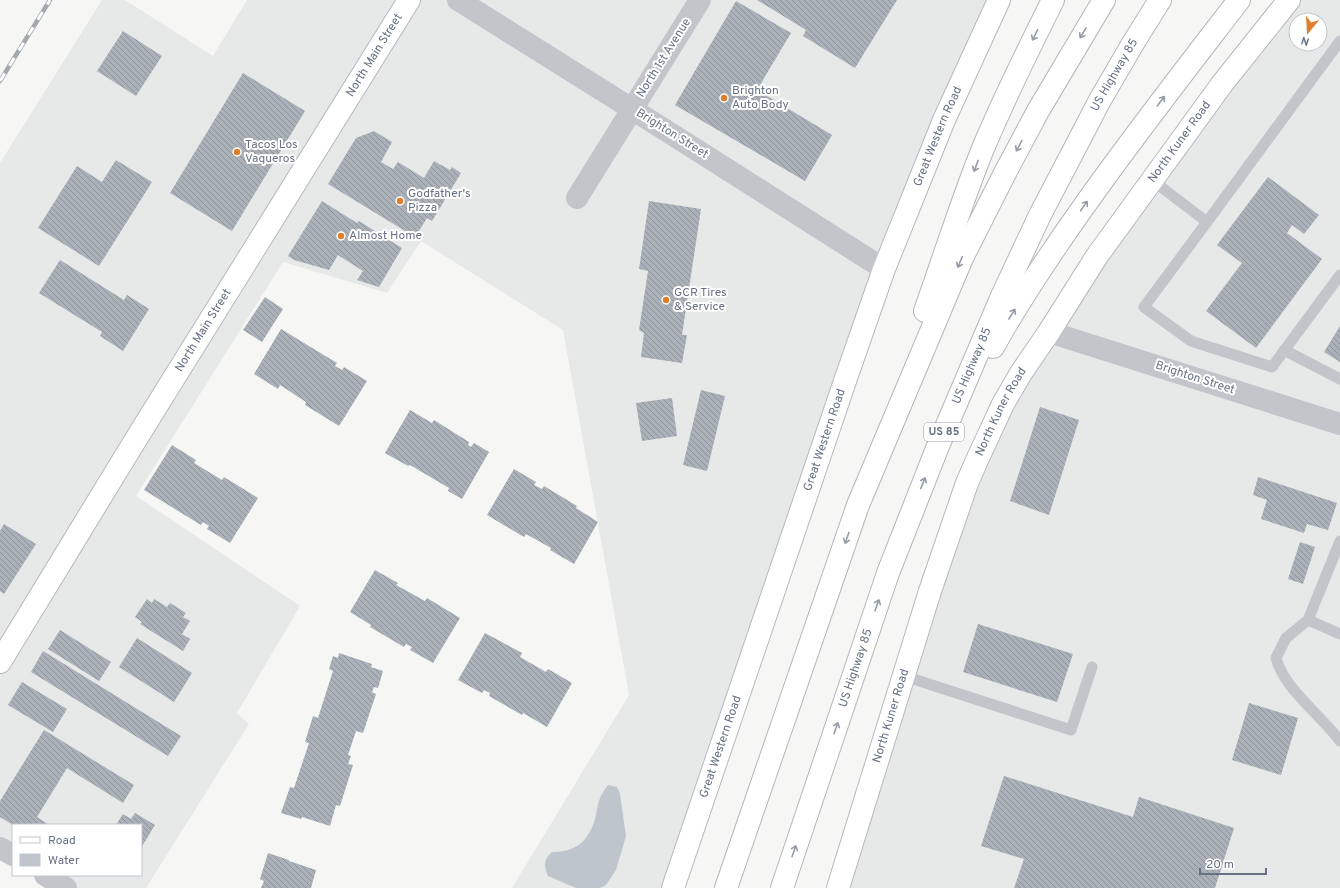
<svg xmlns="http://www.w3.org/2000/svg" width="1340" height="888" font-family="Overpass,sans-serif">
<defs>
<pattern id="building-back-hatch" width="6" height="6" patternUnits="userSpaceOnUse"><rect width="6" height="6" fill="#abb1b9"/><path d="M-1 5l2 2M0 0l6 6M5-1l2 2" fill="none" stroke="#8f949c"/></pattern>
</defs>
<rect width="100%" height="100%" fill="#f6f7f4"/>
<path fill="#e7e8e8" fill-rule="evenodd" d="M102 0H125L213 56 247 0H999L944 120 673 888H512L629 695 563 330 421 241 387 293 283 262 136 496 300 606 237 713 249 724 146 888H66L45 875H141V825H13V856L0 848V163Z
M1289 0H1340V888H838L1003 404ZM1296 20H1320V44H1296Z"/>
<path fill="#bfc5cc" d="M608 785 617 787 620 794 626 836 616 870 606 885 600 888H576L548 876C544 866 543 860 552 852 576 852 588 842 595 819 597 812 597 805 600 798 602 793 605 789 608 785Z"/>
<path fill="url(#building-back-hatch)" d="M757 0H897L855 68 803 36 806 30Z
M736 1 791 33 757 90 832 135 805 181 675 105Z
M123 31 162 56 136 96 97 71Z
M243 73 305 111 232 231 170 193Z
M374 131 392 142 381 162 393 169 398 162 424 178 434 161 450 170 452 167 461 173 432 221 427 218 415 237 328 184 356 138Z
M116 160 152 182 99 266 38 228 77 166 102 182Z
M1268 177 1319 215 1304 234 1292 225 1287 233 1322 259 1256 348 1206 311 1242 263 1217 245Z
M322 201 357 223 359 221 402 248 379 287 357 280 363 271 338 255 329 270 294 260 288 256Z
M649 201 701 209 682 335H687L682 363 641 357 644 333 639 330 648 271 639 269Z
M60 260 124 300 127 295 149 309 123 351 100 336 102 332 39 293Z
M265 297 283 309 262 342 243 330Z
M1340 326V362L1324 352Z
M281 329 337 363 335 366 342 370 344 367 367 381 339 426 305 405 306 402 280 385 278 389 254 374Z
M701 390 725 396 707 471 683 465Z
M672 398 677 436 642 441 636 403Z
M1040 407 1079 420 1049 515 1010 501Z
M410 410 432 423 434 420 469 442 468 445 471 447 474 443 489 452 462 499 448 491 449 488 410 465 408 466 385 453Z
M172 445 196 460 194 463 222 480 224 477 258 498 230 543 207 529 209 526 203 522 201 525 144 490Z
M514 469 536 482 534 485 542 489 544 486 577 506 576 508 598 522 574 564 550 550 551 548 526 534 524 537 487 515Z
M1258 477 1337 503 1328 530 1307 524 1304 533 1261 519 1267 500 1253 495Z
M4 524 36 544 4 594 0 591V531Z
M1300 542 1315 547 1303 584 1288 579Z
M375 570 398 583 396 585 425 601 427 598 460 618 433 663 410 650 412 647 406 644 404 647 370 627 371 625 350 612Z
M147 599 152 603 154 599 167 607 170 603 186 613 183 617 190 621 182 634 190 639 183 651 140 624 142 622 135 617Z
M978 624 1073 654 1057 702 963 672Z
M60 630 111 662 99 681 48 649Z
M485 633 522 653 520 657 546 672 548 669 572 683 547 727 523 713 522 715 489 696 490 693 484 690 482 693 458 680Z
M137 638 192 673 174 702 119 667Z
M43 651 181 736 168 756 31 672Z
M339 653 372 664 371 667 383 671 378 688 374 687 372 692 376 694 363 733 356 731 348 755 351 756 348 764 353 765 340 806 336 805 330 826 302 817 301 819 281 813 290 787 294 788 309 743 305 742 313 716 318 718 333 671 329 669 333 656 338 658Z
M22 682 67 709 53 732 8 705Z
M1249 703 1298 718 1281 775 1232 760Z
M44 730 134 785 123 803 67 768 37 817 49 825H13L0 817V801Z
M1004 776 1133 817 1139 797 1234 828 1215 888H1014L1024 859 981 846Z
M135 813 155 825 141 848V825H116L123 814 131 819Z
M268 853 289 860V861L316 870 311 888H261L264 881 260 879Z"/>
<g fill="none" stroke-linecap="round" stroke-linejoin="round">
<defs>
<g id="secondary">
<path id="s1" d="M0 662 133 444 409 0"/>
<path id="s2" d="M673 888 845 381 884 269 944 120 999 0"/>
<path id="s3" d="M838 888 930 591 967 483 978 458 1003 404 1021 373 1049 332 1097 256 1222 84 1289 0"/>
</g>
<g id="highway">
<path d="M925 311C944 258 961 203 982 151 1003 100 1028 50 1053 0"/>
<path d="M993 347C1020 299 1050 254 1082 209 1132 138 1186 69 1239 0"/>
<path d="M726 888 858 505 962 258 1005 173 1038 111 1104 0"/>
<path id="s4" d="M782 888 888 573 938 446 1002 296 1040 215 1100 100 1132 45 1160 0"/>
</g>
</defs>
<use href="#secondary" stroke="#b5b8be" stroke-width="24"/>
<use href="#highway" stroke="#b4b6bb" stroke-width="24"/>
<path stroke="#c3c5ca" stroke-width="11" d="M1152 180 1207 222 1340 41
M1207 222 1144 307 1191 341 1272 367 1340 275
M1284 350 1340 379
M1340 541 1308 620 1286 638 1276 658C1284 689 1321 715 1340 741
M1308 620 1340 634
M904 676 1071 730 1092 667"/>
<path stroke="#c3c5ca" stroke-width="22" d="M458 0 632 109 884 269
M577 198 700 0
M1049 332 1340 424
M0 848 13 855
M45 875 66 888"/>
<use href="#secondary" stroke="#fff" stroke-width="22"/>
<use href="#highway" stroke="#fff" stroke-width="22"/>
<defs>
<path id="rail" d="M0 81 50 0"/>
</defs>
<use href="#rail" stroke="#a4a8af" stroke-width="4.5"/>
<use href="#rail" stroke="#fff" stroke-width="3" stroke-dasharray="9" stroke-linecap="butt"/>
</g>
<defs><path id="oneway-shaft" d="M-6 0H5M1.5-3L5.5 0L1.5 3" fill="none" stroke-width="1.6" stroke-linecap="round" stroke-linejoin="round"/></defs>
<g stroke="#959ca9">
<use href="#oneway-shaft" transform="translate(1083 33) rotate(121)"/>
<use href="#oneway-shaft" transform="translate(1035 35) rotate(116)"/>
<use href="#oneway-shaft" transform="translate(1161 101) rotate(-53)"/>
<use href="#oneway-shaft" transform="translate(1019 146) rotate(118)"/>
<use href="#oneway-shaft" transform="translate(976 166) rotate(111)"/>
<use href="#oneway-shaft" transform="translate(1084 206) rotate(-55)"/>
<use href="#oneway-shaft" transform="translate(960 262) rotate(113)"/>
<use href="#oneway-shaft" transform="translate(1012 314) rotate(-58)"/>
<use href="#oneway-shaft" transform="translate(923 483) rotate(-68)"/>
<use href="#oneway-shaft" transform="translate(847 538) rotate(109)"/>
<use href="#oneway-shaft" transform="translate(877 605) rotate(-71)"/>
<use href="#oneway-shaft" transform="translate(836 728) rotate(-71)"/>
<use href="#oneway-shaft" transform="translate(794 851) rotate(-71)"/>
</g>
<g fill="#dc7f2f" stroke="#fff" stroke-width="1.5">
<circle cx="724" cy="98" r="4"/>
<circle cx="237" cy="152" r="4"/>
<circle cx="400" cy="201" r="4"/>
<circle cx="341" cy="236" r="4"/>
<circle cx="666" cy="300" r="4"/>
</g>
<g text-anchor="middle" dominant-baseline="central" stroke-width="4" stroke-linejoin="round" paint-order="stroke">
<rect fill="#fff" stroke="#959ca9" stroke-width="1" x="924" y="423" width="40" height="18" rx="3"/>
<g font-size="11" font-weight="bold" fill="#677184">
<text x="944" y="432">US 85</text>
</g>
<g font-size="12" fill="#677184" stroke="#fff">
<text stroke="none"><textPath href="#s1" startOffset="713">North Main Street</textPath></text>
<text transform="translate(664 58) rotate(-58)">North 1st Avenue</text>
<text stroke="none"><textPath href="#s4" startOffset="880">US Highway 85</textPath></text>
<text transform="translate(672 134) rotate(32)">Brighton Street</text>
<text stroke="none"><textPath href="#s2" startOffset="797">Great Western Road</textPath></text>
<text stroke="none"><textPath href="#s3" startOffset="828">North Kuner Road</textPath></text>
<text stroke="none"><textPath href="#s1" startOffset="389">North Main Street</textPath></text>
<text stroke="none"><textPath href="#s4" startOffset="556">US Highway 85</textPath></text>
<text transform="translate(1195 378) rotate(18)">Brighton Street</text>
<text stroke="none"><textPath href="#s3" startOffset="504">North Kuner Road</textPath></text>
<text stroke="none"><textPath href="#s2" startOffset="473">Great Western Road</textPath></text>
<text stroke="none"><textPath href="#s4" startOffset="232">US Highway 85</textPath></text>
<text stroke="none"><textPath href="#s3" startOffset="180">North Kuner Road</textPath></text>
<text stroke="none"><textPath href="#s2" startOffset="149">Great Western Road</textPath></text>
</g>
<g font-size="12" fill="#677184" stroke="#fff" text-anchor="start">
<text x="732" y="91">Brighton<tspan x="732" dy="14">Auto Body</tspan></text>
<text x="245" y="145">Tacos Los<tspan x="245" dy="14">Vaqueros</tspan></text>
<text x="408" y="194">Godfather's<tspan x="408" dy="14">Pizza</tspan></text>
<text x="349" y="236">Almost Home</text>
<text x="674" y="293">GCR Tires<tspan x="674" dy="14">&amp; Service</tspan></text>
</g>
</g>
<rect x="12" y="824" width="130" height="52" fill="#ffffff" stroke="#c2c6ce"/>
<rect x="20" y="837" width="20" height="6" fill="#ffffff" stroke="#c2c6ce"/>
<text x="48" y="844" font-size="12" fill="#677184">Road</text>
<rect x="20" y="854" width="20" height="12" fill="#bfc5cc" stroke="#c2c6ce"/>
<text x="48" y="864" font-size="12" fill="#677184">Water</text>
<g transform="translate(1308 32) rotate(198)"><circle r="19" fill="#ffffff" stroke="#c2c6ce"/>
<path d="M0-3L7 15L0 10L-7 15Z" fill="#dc7f2f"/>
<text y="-6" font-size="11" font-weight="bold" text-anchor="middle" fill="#677184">N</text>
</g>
<path d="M1200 868v6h66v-6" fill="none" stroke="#677184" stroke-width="2"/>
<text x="1206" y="868" font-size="12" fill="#677184" stroke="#ffffff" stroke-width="3" paint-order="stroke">20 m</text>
</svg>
